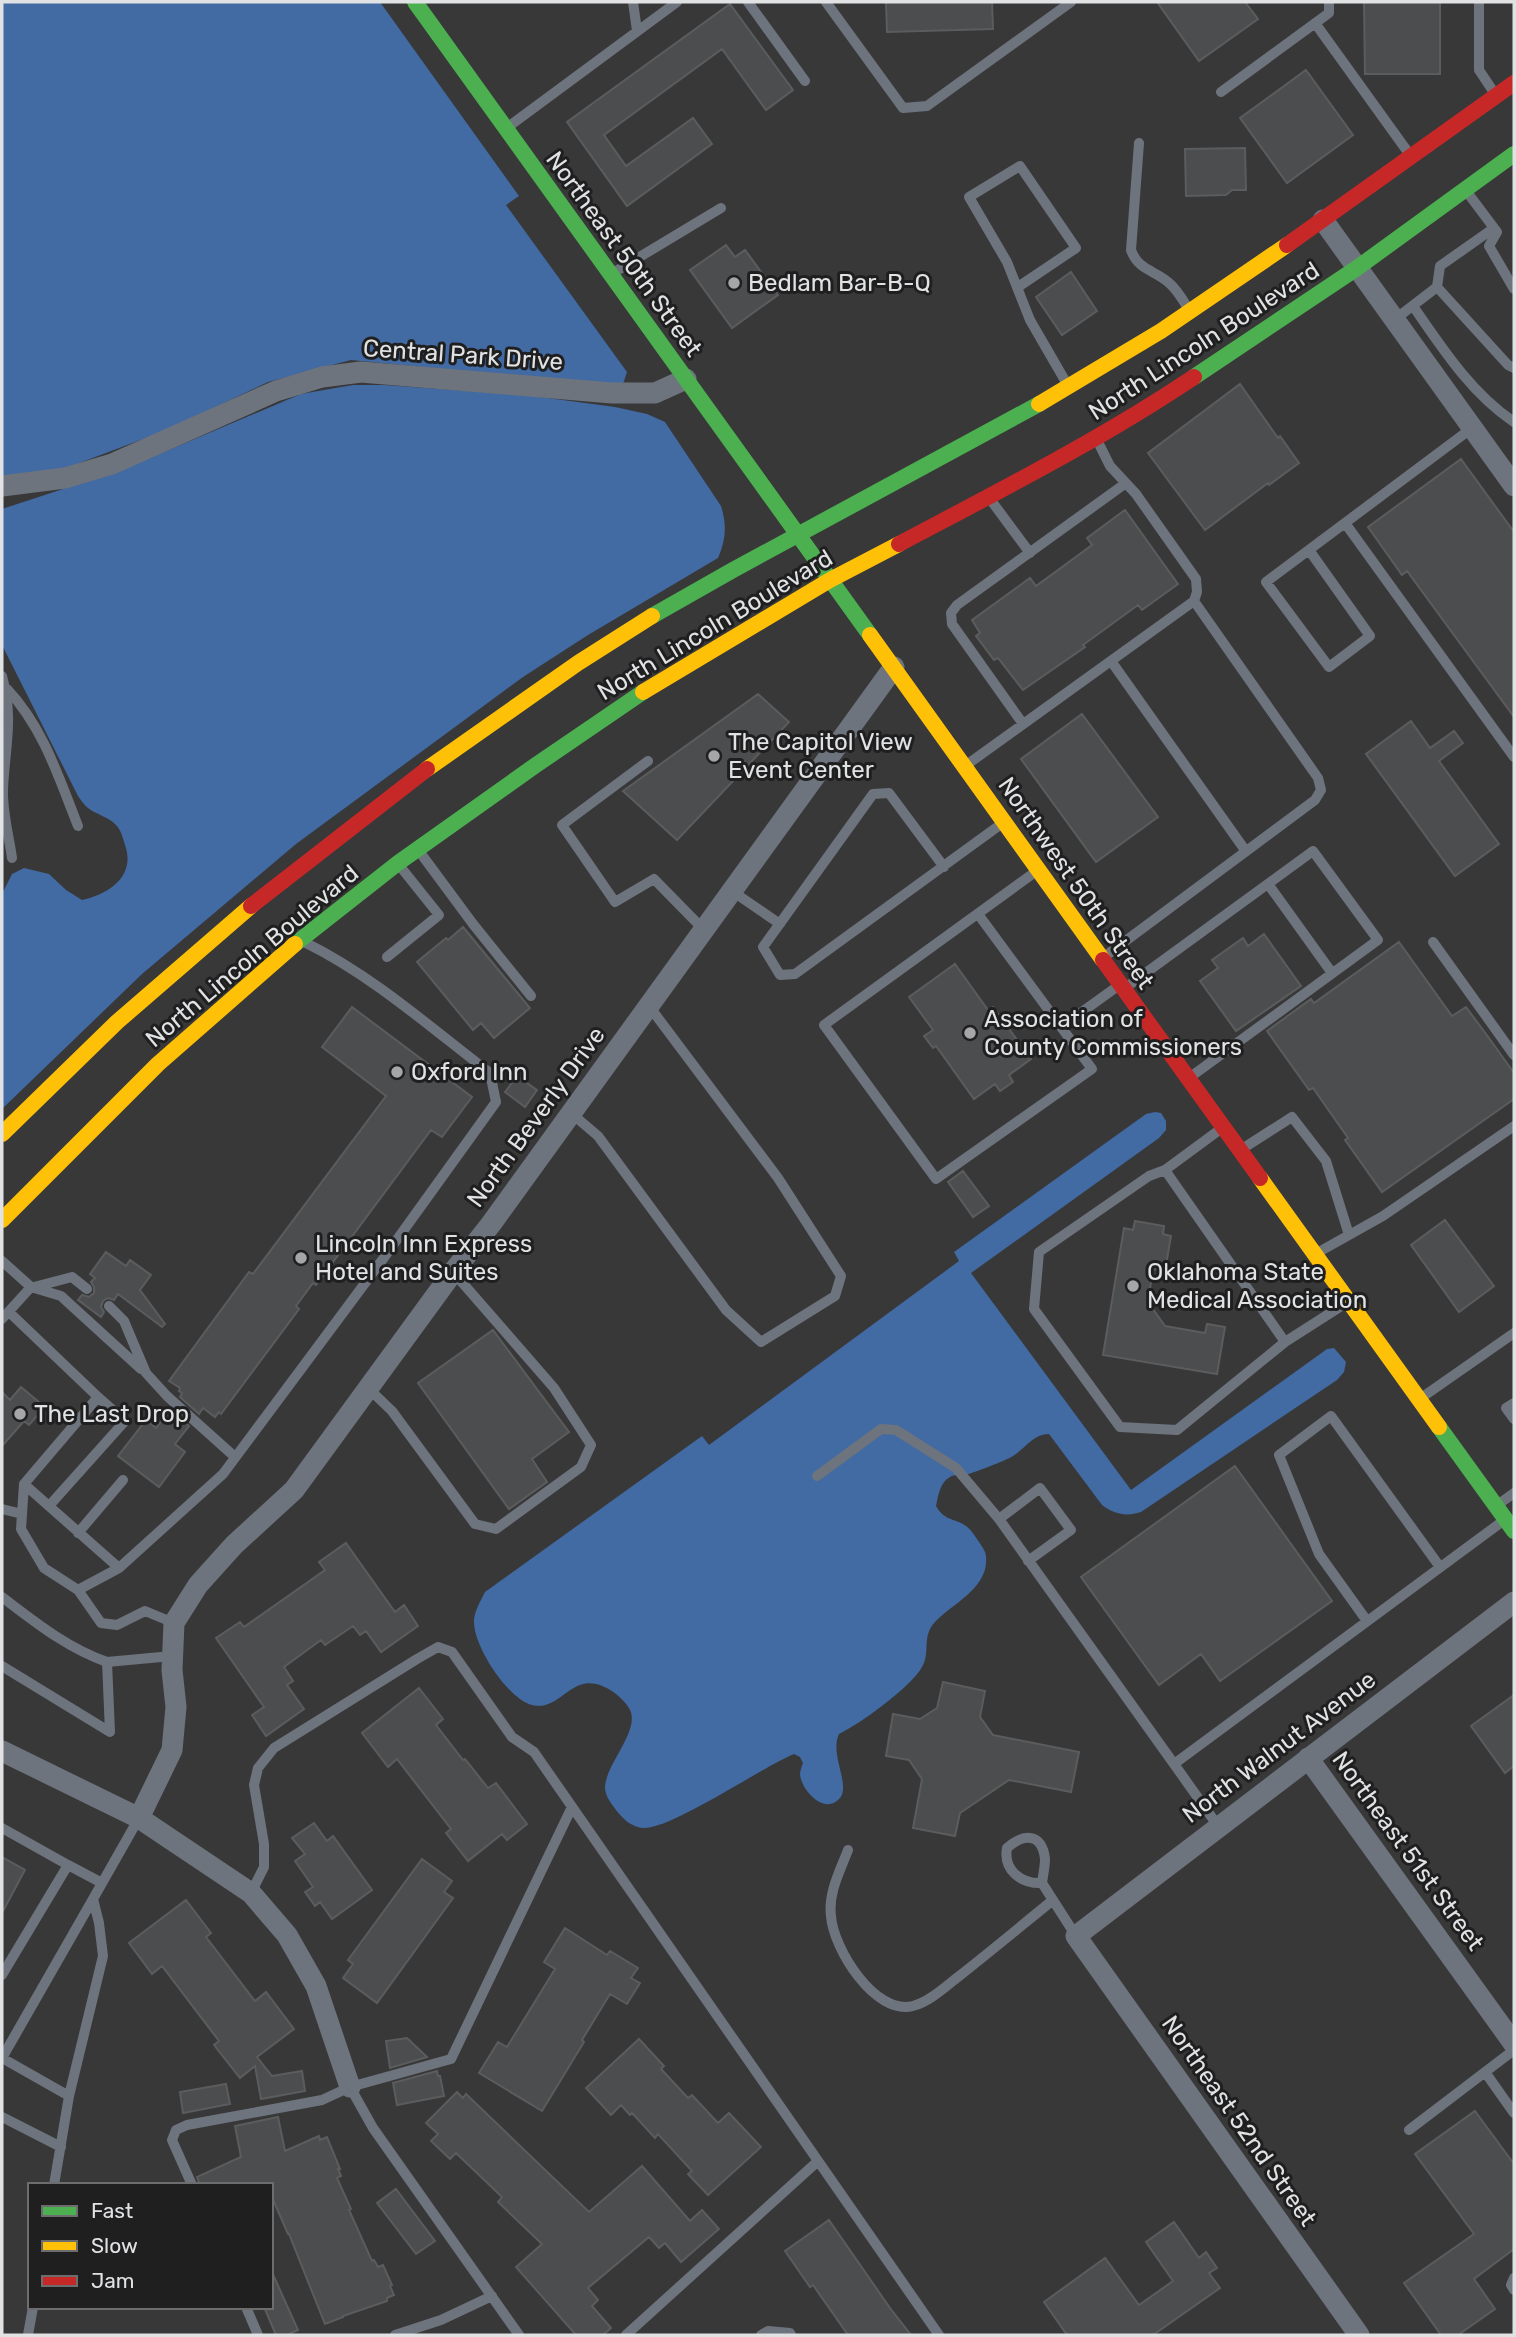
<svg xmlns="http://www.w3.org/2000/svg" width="1516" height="2337" font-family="Rubik,sans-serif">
<rect width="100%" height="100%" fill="#383839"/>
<path fill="#426aa3" d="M2 2H380L519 196 506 205 627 372 622 387 351 360 268 382 167 430 66 468 2 478Z
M353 385H384L525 395 615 407 647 414 665 422 721 506C727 525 726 540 718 558L588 635 523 677 296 844 142 974 2 1109V894L12 874 24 868 49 874 66 890 82 900C109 894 136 876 125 845 123 838 121 830 116 825 109 817 97 815 88 808 84 805 81 800 78 796L2 645V509L124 469 301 394Z
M1155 1112 1161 1113 1166 1121V1130L1159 1138 971 1273 1131 1490 1327 1349 1334 1348 1346 1362 1344 1372 1337 1380 1141 1512C1126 1517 1114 1514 1102 1505L1049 1434C1033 1434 1026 1448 1013 1456 1005 1461 975 1472 966 1475 962 1476 954 1474 950 1477 940 1482 938 1496 936 1506 943 1518 949 1518 961 1523 970 1527 974 1535 979 1542 982 1547 986 1551 986 1557 989 1588 952 1604 935 1622 921 1637 931 1652 922 1667 911 1687 860 1724 839 1734 829 1755 852 1786 839 1799 824 1815 801 1790 800 1774 800 1772 802 1765 803 1763L800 1757 794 1754C762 1767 669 1831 642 1828 630 1826 623 1819 616 1810 611 1803 605 1796 605 1787 606 1763 642 1729 629 1708 620 1694 598 1678 580 1685 563 1691 553 1710 532 1705 508 1699 473 1646 474 1621 474 1612 481 1600 485 1592L702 1436 709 1445 959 1261 954 1252 1146 1114Z"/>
<path fill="#4c4d4e" stroke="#5b5c5d" stroke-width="2" d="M886 2H992L993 29 887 32Z
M1157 2H1245L1258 19 1199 61Z
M1364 2H1440V74H1365Z
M730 4 793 90 766 110 722 49 604 135 626 166 693 118 712 144 627 206 567 122Z
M1306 70 1353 135 1287 183 1240 118Z
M1245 148 1246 190H1232L1226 195 1186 196 1185 149Z
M726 245 735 257 745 250 778 295 732 328 690 270Z
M1071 272 1097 311 1062 335 1036 297Z
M1240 384 1278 438 1280 436 1299 463 1269 485 1268 483 1205 530 1148 453Z
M1461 459 1514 532V717L1407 571 1402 575 1368 527Z
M1125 510 1178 584 1142 610 1138 605 1083 645 1085 647 1023 690 998 658 994 660 976 636 980 633 972 620 1030 578 1036 586 1092 545 1087 538Z
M758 694 789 722 677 840 623 791Z
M1082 714 1158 817 1096 862 1021 759Z
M1411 721 1430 748 1454 731 1463 743 1439 761 1499 844 1455 876 1366 754Z
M463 927 530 1008 494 1038 481 1023 473 1030 417 962 446 938 448 940Z
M1264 934 1301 986 1236 1031 1200 981 1218 968 1212 960 1243 938 1248 946Z
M1399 942 1452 1016 1466 1007 1489 1038 1514 1073V1099L1382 1192 1345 1140 1348 1138 1313 1088 1309 1090 1267 1031 1311 999 1314 1003Z
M955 964 988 1010 993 1007 1031 1059 1009 1075 1013 1082 1000 1091 995 1084 974 1099 936 1046 933 1048 924 1036 933 1030 909 997Z
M352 1007 472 1097 442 1137 431 1130 316 1285 313 1283 296 1306 299 1309 221 1414 219 1412 215 1417 203 1408 199 1414 180 1397 182 1393 179 1391 180 1388 169 1381 249 1272 253 1274 386 1096 322 1047Z
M517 1076 537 1090 525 1107 505 1092Z
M963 1171 989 1206 973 1217 948 1182Z
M1445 1220 1494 1286 1459 1312 1411 1245Z
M1135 1221 1164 1226 1163 1234 1171 1236 1165 1271 1153 1269 1148 1302 1165 1326 1205 1333 1207 1324 1225 1327 1217 1374 1103 1355 1124 1228 1133 1230Z
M106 1252 126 1266 130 1260 151 1275 140 1290 165 1324 162 1327 118 1294 114 1300 108 1298 103 1301 101 1307 104 1312 101 1317 78 1300 82 1295 89 1297 94 1293V1287L91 1282 95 1278 90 1274Z
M493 1330 569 1432 532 1459 547 1482 509 1509 418 1383Z
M21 1387 45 1407 29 1425 24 1421 2 1446V1392L10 1400Z
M170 1409 189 1426 175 1444 185 1452 159 1487 118 1456 146 1420 156 1428Z
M1235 1466 1332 1601 1220 1681 1201 1654 1159 1685 1081 1577Z
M346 1543 395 1612 404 1605 418 1626 381 1652 366 1631 360 1635 353 1626 325 1645 321 1640 284 1667 293 1681 287 1685 304 1709 266 1736 252 1715 264 1707 216 1638 240 1622 244 1627 325 1570 319 1562Z
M943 1682 985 1691 980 1717 993 1735 1079 1752 1071 1792 1009 1780 960 1813 955 1836 913 1828 922 1779 909 1760 886 1756 893 1714 920 1719 937 1708Z
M419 1688 443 1719 436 1725 463 1760 465 1759 488 1788 496 1783 527 1824 507 1840 502 1834 468 1861 446 1833 451 1829 397 1759 388 1767 362 1733Z
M1514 1695V1766L1505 1773 1471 1726Z
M314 1823 327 1841 333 1836 372 1890 332 1919 320 1902 315 1906 305 1892 313 1887 295 1861 305 1854 292 1838Z
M2 1857 25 1870 2 1913Z
M422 1859 452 1881 444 1892 453 1898 377 2003 343 1978 353 1964 348 1960Z
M186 1900 211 1933 206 1937 255 2001 266 1992 294 2029 257 2057 272 2076 302 2071 305 2091 261 2099 255 2066 240 2078 214 2045 219 2041 162 1966 152 1974 129 1943Z
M565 1928 607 1955 610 1951 638 1968 631 1978 640 1983 627 2004 610 1994 582 2040 584 2042 542 2111 479 2073 498 2042 507 2047 555 1969 544 1962Z
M407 2038 427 2057 390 2068 386 2041Z
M639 2039 664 2066 661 2069 688 2098 692 2095 718 2123 729 2113 761 2147 708 2195 688 2174 692 2171 658 2134 655 2138 632 2113 630 2115 621 2105 611 2115 586 2088Z
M437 2071 438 2076H440L444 2096 397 2105 393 2083Z
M226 2084 230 2104 183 2113 180 2092Z
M457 2092 463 2098 466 2094 589 2212 642 2166 690 2221 702 2210 719 2229 681 2262 665 2243 659 2248 649 2237 588 2288 598 2300 592 2306 611 2328 603 2335H576L516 2267 542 2244 498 2202 502 2197 456 2153 450 2159 431 2141 438 2134 426 2123Z
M1475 2111 1514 2164V2249L1474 2279 1495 2309 1458 2335H1441L1404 2283 1474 2234 1415 2154Z
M278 2117 285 2151 319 2136 320 2140 327 2137 340 2169H338L341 2176 337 2178 351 2209 349 2210 372 2261 374 2260 378 2267 383 2265 392 2285 390 2286 394 2295 387 2298V2301L343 2316V2317L325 2324 289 2234H288L271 2195V2185H200L197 2177 241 2157 235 2126Z
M396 2189 435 2241 416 2254 377 2203Z
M829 2220 890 2308 911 2335H848L813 2285 810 2287 785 2251Z
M1174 2222 1199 2258 1206 2252 1217 2268 1209 2273 1220 2288 1153 2335H1067L1044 2302 1105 2258 1139 2305 1173 2281 1146 2242Z
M271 2270 298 2330 287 2335H276L264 2307H271Z"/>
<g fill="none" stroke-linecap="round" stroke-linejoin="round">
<path stroke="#6e747d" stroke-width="10" d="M633 2 637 31
M748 2 805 81
M826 2 903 108 927 106 1071 2
M1479 2V70L1495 94
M1315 23 1410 155
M1221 92 1329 13V2
M508 127 677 2
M1139 143 1131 250C1138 270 1154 270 1168 282 1177 289 1183 300 1189 310
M1467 192 1497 232 1489 246 1514 289
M1494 228 1440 266 1437 287 1508 365 1514 368
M613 273 721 208
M1018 287 1076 248 1020 166 969 197 1007 262 1030 320 1067 384
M1413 306C1442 348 1471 393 1514 422
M1394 320 1437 287
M990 499 1030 553
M1345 523 1514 757
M1309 550 1370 636 1329 667 1266 582 1472 428
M1111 661 1245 850
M2 676C14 719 5 746 3 789 2 811 9 836 12 858
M7 689C43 727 59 778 78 826
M1023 724 952 624 951 613 957 605 1126 483
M648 761 562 825 615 902 654 879 704 930
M965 766 1194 601 1197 592 1196 579 1136 494 1110 466 1098 442
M419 851 473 924 531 996
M944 867 889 793 873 794 763 947 780 975 795 974 1004 822
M1268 884 1332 973
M732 891 780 924
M978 914 1092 1069 936 1179 824 1025 1038 870
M1433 942 1514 1055
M387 957 439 915 399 865
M1104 957 1315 800 1321 790 1318 778 1194 601
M1125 988 1313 851 1378 940 1189 1078
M1061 1027 1118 986
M571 1113 598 1136 726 1310 761 1342 835 1296 841 1276 778 1178 649 1006
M1242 1149 1292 1117 1326 1161 1349 1235
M1165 1170 1222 1128
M1317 1253 1383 1216 1514 1126
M2 1261 31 1287 2 1319
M31 1287 61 1296 141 1369
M34 1287 72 1277 87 1289
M109 1306 124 1321 146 1373 167 1396 235 1457
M9 1312 98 1397 24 1484 21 1529 44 1568 78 1590 101 1623 117 1625 145 1611 174 1623
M1285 1342 1177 1430 1120 1427 1034 1309 1039 1252 1149 1176 1165 1170 1285 1342 1346 1303
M368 1388 392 1411 475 1524 496 1529 581 1467 591 1445 554 1388 453 1272
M1421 1398 1514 1333
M1514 1403 1506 1408 1514 1419
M817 1476 881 1429 896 1430 956 1468 999 1519
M24 1484 119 1568
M49 1506 125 1421 98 1397
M1496 1506 1514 1493
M2 1509 22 1514
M78 1533 123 1480
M1028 1561 1071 1530 1040 1488 999 1519 1174 1764
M78 1590 119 1568 223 1474 383 1259 496 1102 490 1073C431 1028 373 976 306 943
M2 1597C35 1622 67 1648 107 1662
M1367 1621 1319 1554 1279 1455 1331 1416 1440 1567
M2 1666 110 1732 107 1662 172 1656
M1218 1826 1174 1764 1503 1521
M2 1828 68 1865 2 1975
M848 1850C840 1871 828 1893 831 1916 833 1948 875 2016 913 2006 929 2002 945 1987 958 1977 990 1952 1021 1926 1053 1900
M68 1865 102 1883
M1042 1883C1043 1875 1045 1867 1045 1859 1042 1833 1024 1833 1007 1848 1003 1870 1021 1884 1042 1883L1076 1936
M251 1893 264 1867V1844L254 1785 258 1768 274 1748 417 1659 438 1647 452 1652 512 1737 534 1752 939 2335
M2 2058 93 1899
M2 2058 69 2096
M1485 2072 1514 2113
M350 2087 373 2128 519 2335
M2 2117 61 2147
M1409 2130 1514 2050
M54 2185 69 2096 103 1956 99 1923 93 1899 139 1818
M192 2185 172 2140 176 2130 187 2125 322 2100 350 2087 451 2059 572 1807
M1514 2278 1511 2285 1514 2290
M246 2307 258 2335
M28 2335 33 2307
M395 2335 441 2320 492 2296
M626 2335 817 2162
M761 2335 768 2331 790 2333 791 2335"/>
<path stroke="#6e747d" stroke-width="21" d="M1323 220 1514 486
M2 486 65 478 112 464 276 391 322 377 361 372 612 393H655L686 379
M2 1751 139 1818 251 1893 287 1935 316 1986 350 2087
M1308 1758 1514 2044
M139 1818 172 1750 176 1707 172 1670 174 1623 198 1585 234 1545 294 1490 453 1272 491 1224 894 667
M1359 2335 1076 1936 1514 1602"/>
<path stroke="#4caf50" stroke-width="16" d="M415 2 870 635
M1194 377 1357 268 1514 154
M652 616 733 570 1039 404
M295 944 398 863 536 765 643 692
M1439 1427 1514 1531"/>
<path stroke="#ffc107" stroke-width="16" d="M1039 404 1161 331 1287 245
M870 635 1103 960
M643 692 830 580 899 544
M427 769 578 663 652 616
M2 1134 117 1022 251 906
M1260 1178 1439 1427
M2 1220 158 1064 295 944"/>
<path stroke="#c62828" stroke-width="16" d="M1287 245 1514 83
M899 544C999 491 1100 440 1194 377
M251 906 427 769
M1103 960 1260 1178"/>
</g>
<g fill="#a6a6a8" stroke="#1f1f20" stroke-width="2.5">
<circle cx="734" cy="283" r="7"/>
<circle cx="714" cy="756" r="7"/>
<circle cx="970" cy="1033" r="7"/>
<circle cx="397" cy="1072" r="7"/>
<circle cx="301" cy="1258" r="7"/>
<circle cx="1133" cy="1286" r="7"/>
<circle cx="20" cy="1414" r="7"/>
</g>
<g text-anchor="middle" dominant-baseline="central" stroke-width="6" stroke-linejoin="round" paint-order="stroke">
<g font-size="24" fill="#e1e2e4" stroke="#1f1f20">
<text transform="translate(624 254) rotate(54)">Northeast 50th Street</text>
<text transform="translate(1204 341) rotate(-33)">North Lincoln Boulevard</text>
<text transform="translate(463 355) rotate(4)">Central Park Drive</text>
<text transform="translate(715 625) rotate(-31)">North Lincoln Boulevard</text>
<text transform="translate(1076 883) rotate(55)">Northwest 50th Street</text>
<text transform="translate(252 956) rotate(-40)">North Lincoln Boulevard</text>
<text transform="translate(536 1117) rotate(-54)">North Beverly Drive</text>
<text transform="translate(1279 1747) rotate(-37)">North Walnut Avenue</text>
<text transform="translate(1408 1851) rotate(54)">Northeast 51st Street</text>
<text transform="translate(1239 2121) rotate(55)">Northeast 52nd Street</text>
</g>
<g font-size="24" fill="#e1e2e4" stroke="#1f1f20" text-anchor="start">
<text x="748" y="283">Bedlam Bar-B-Q</text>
<text x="728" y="742">The Capitol View<tspan x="728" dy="28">Event Center</tspan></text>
<text x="984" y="1019">Association of<tspan x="984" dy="28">County Commissioners</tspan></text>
<text x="411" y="1072">Oxford Inn</text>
<text x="315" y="1244">Lincoln Inn Express<tspan x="315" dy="28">Hotel and Suites</tspan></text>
<text x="1147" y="1272">Oklahoma State<tspan x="1147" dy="28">Medical Association</tspan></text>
<text x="34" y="1414">The Last Drop</text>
</g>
</g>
<rect width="1516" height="2337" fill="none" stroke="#e1e2e4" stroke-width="7"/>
<rect x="28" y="2183" width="245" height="126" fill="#1f1f20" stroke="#6d6d6e" stroke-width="2"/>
<rect x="42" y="2206" width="35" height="10" fill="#4caf50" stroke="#6d6d6e" stroke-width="2"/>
<text x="91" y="2218" font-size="21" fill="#e1e2e4">Fast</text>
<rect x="42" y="2241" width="35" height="10" fill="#ffc107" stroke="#6d6d6e" stroke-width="2"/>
<text x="91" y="2253" font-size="21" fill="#e1e2e4">Slow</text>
<rect x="42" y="2276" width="35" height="10" fill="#c62828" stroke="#6d6d6e" stroke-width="2"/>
<text x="91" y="2288" font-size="21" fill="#e1e2e4">Jam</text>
</svg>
